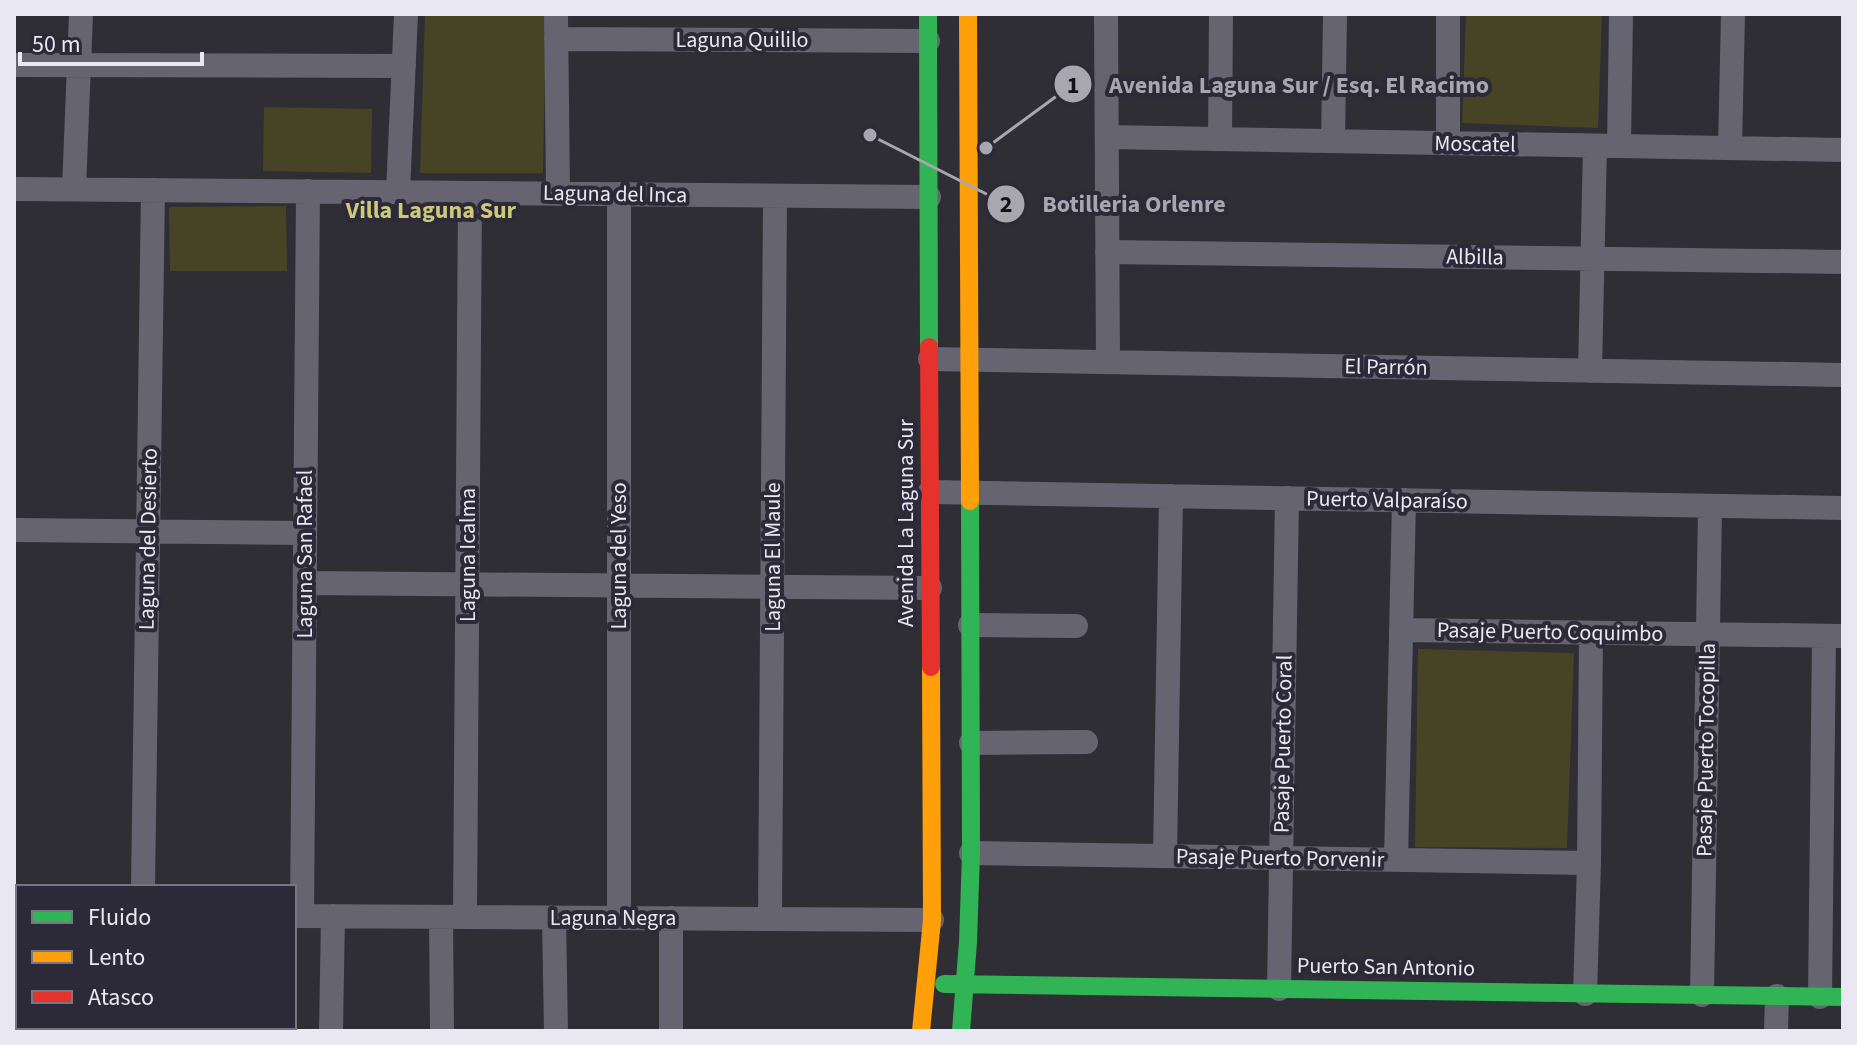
<svg xmlns="http://www.w3.org/2000/svg" width="1857" height="1045" font-family="'Source Sans 3',sans-serif">
<rect width="100%" height="100%" fill="#2e2e34"/>
<path fill="#464424" d="M425 14H546L543 173H420Z
M1466 14H1602L1598 128 1462 123Z
M264 107 372 109 371 173 263 171Z
M286 206 287 271H170L169 207Z
M1418 649 1574 653 1567 848 1415 847Z"/>
<g fill="none" stroke-linecap="round" stroke-linejoin="round">
<path stroke="#656470" stroke-width="24" d="M556 14 558 194
M1106 14 1108 362
M1448 14V143
M556 39 928 41
M14 65 404 66
M1107 137 1843 150
M1220 139 1221 14
M1333 141 1335 14
M1619 146 1621 14
M1730 148 1733 14
M14 189 929 197
M74 189 81 14
M398 192 406 14
M1107 252 1843 262
M930 359 1843 375
M1590 371 1595 146
M930 492 1843 508
M14 530 305 533
M305 583 930 588
M970 625 1076 626
M1401 630 1843 636
M971 743 1086 742
M971 853 1589 863
M1165 856 1171 496
M1396 860 1404 500
M143 887 153 190
M14 915H18
M294 916 932 920
M302 916 308 191
M441 917 442 1031
M465 917 470 193
M554 918 556 1031
M619 918V194
M671 918V1031
M770 919 775 196
M1279 989 1287 498
M1585 994 1589 863 1591 633
M1702 995 1710 506
M1820 997 1824 636
M102 1031V1027
M215 1031V1027
M331 1031 333 916
M1776 1031 1777 996"/>
<path stroke="#30b455" stroke-width="18" d="M928 14 929 347
M944 984 1843 997
M961 1031 968 942 971 853 970 501"/>
<path stroke="#ff9f0a" stroke-width="18" d="M968 14 970 501
M921 1031 932 920 931 667"/>
<path stroke="#e5322d" stroke-width="18" d="M929 347 931 667"/>
</g>
<g text-anchor="middle" dominant-baseline="central" stroke-width="8" stroke-linejoin="round" paint-order="stroke">
<g font-size="22" fill="#e9e7f1" stroke="#2c2a38">
<text x="742" y="40">Laguna Quililo</text>
<text transform="translate(1475 144) rotate(1)">Moscatel</text>
<text transform="translate(615 194) rotate(1)">Laguna del Inca</text>
<text transform="translate(1475 257) rotate(1)">Albilla</text>
<text transform="translate(1386 367) rotate(1)">El Parrón</text>
<text transform="translate(1387 500) rotate(1)">Puerto Valparaíso</text>
<text transform="translate(906 523) rotate(-90)">Avenida La Laguna Sur</text>
<text transform="translate(148 539) rotate(-89)">Laguna del Desierto</text>
<text transform="translate(305 554) rotate(-90)">Laguna San Rafael</text>
<text transform="translate(468 555) rotate(-90)">Laguna Icalma</text>
<text transform="translate(619 556) rotate(-90)">Laguna del Yeso</text>
<text transform="translate(773 557) rotate(-90)">Laguna El Maule</text>
<text transform="translate(1550 632) rotate(1)">Pasaje Puerto Coquimbo</text>
<text transform="translate(1283 744) rotate(-89)">Pasaje Puerto Coral</text>
<text transform="translate(1706 750) rotate(-89)">Pasaje Puerto Tocopilla</text>
<text transform="translate(1280 858) rotate(1)">Pasaje Puerto Porvenir</text>
<text x="613" y="918">Laguna Negra</text>
<text transform="translate(1386 967) rotate(1)">Puerto San Antonio</text>
</g>
<g font-size="24" font-weight="bold" fill="#cdc87a" stroke="#2c2a38">
<text x="431" y="210">Villa Laguna Sur</text>
</g>
</g>
<path fill="none" stroke="#a8a6af" stroke-width="3" d="M986 148L1073 84M870 135L1006 204"/>
<g fill="#a8a6af" stroke="#2c2a38" stroke-width="3">
<circle cx="986" cy="148" r="8"/>
<circle cx="870" cy="135" r="8"/>
<circle cx="1073" cy="84" r="20"/>
<circle cx="1006" cy="204" r="20"/>
</g>
<g font-size="24" text-anchor="middle" font-weight="bold" fill="#111">
<text x="1073" y="93">1</text>
<text x="1006" y="212">2</text>
</g>
<g font-size="24" text-anchor="middle" font-weight="bold" fill="#a8a6af" stroke="#2c2a38" stroke-width="8" stroke-linejoin="round" paint-order="stroke">
<text x="1299" y="93">Avenida Laguna Sur / Esq. El Racimo</text>
<text x="1134" y="212">Botilleria Orlenre</text>
</g>
<rect width="1857" height="1045" fill="none" stroke="#e9e7f1" stroke-width="32"/>
<rect x="16" y="885" width="280" height="144" fill="#2c2a38" stroke="#787682" stroke-width="2"/>
<rect x="32" y="911" width="40" height="12" fill="#30b455" stroke="#787682" stroke-width="2"/>
<text x="88" y="925" font-size="24" fill="#e9e7f1">Fluido</text>
<rect x="32" y="951" width="40" height="12" fill="#ff9f0a" stroke="#787682" stroke-width="2"/>
<text x="88" y="965" font-size="24" fill="#e9e7f1">Lento</text>
<rect x="32" y="991" width="40" height="12" fill="#e5322d" stroke="#787682" stroke-width="2"/>
<text x="88" y="1005" font-size="24" fill="#e9e7f1">Atasco</text>
<path d="M20 52v12h182v-12" fill="none" stroke="#e9e7f1" stroke-width="4"/>
<text x="32" y="52" font-size="24" fill="#e9e7f1" stroke="#2c2a38" stroke-width="6" paint-order="stroke">50 m</text>
</svg>
